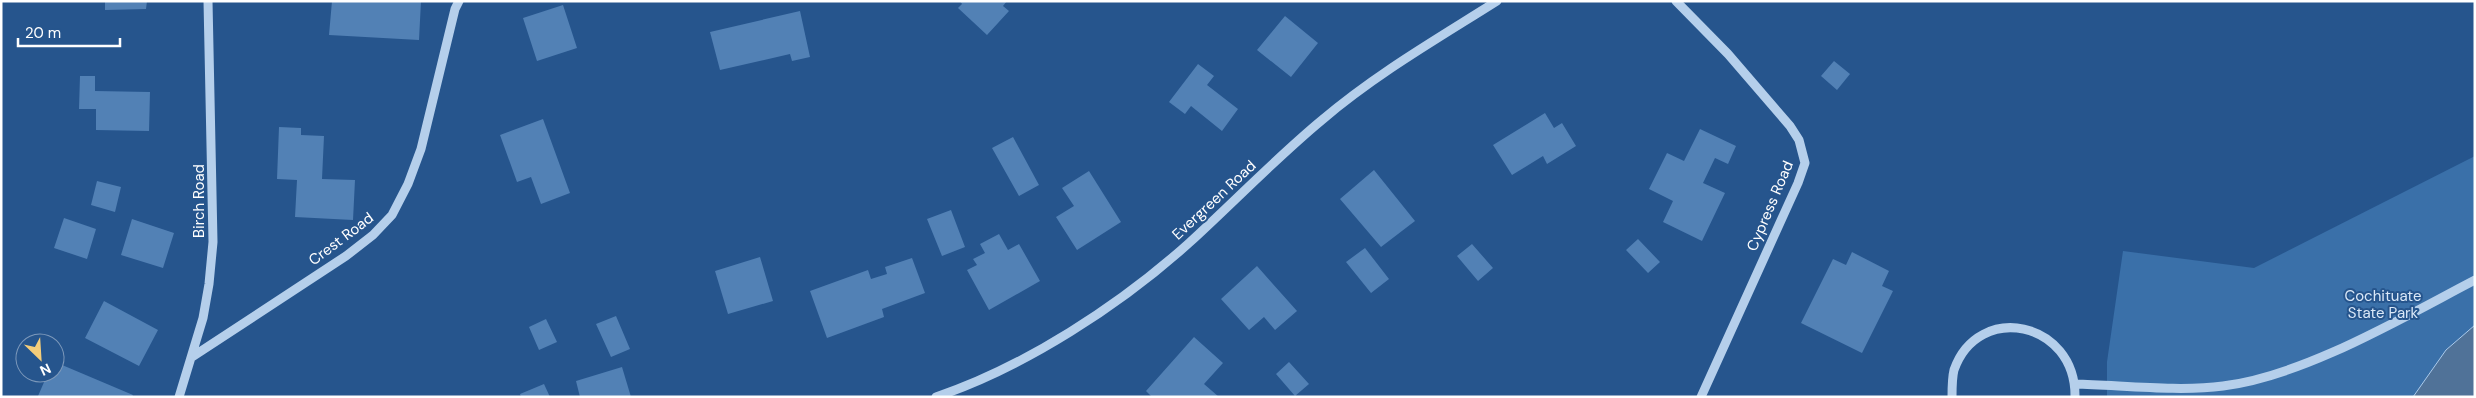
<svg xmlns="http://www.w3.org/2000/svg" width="2476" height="398" font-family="'DM Sans',sans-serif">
<rect width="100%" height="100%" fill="#26558d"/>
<path fill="#3a70a9" d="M2475 156V397H2107V362L2123 251 2254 268Z"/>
<path fill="#507298" stroke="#aacaeb" d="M2475 325V397H2413L2446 350Z"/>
<path fill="#5281b5" d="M105 1H147L146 9 105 10Z
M332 1H421L419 40 329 35Z
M960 1H1007L1003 6 1009 11 987 35 958 8 962 4Z
M563 5 577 48 537 61 523 18Z
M800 11 810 57 792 61 790 54 720 70 710 32Z
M1285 16 1318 43 1291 77 1257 50Z
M1834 61 1850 74 1837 90 1821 76Z
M1198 64 1214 76 1207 85 1238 109 1222 131 1191 106 1185 114 1169 102Z
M80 76H95V91L150 92 149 131 96 130V109H79Z
M1545 113 1554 128 1562 123 1576 146 1547 164 1543 156 1512 175 1493 145Z
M543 119 570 193 541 204 531 177 517 182 500 135Z
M279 127 301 128V135L324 136 322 179 355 180 353 220 295 217 297 180 277 179Z
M1700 129 1736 146 1728 164 1715 158 1703 183 1725 193 1702 241 1663 222 1673 201 1649 189 1667 153 1684 161Z
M1013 137 1039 185 1019 196 992 148Z
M1374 170 1415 221 1381 247 1340 199Z
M1089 171 1121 222 1077 250 1056 217 1074 206 1062 188Z
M97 181 121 187 115 212 91 205Z
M951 210 965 247 942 256 927 219Z
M64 218 96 229 87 259 54 248Z
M132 219 174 233 163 268 121 255Z
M999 234 1008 250 1019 244 1040 281 989 310 967 270 977 265 973 259 985 253 980 244Z
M1638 239 1660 262 1648 273 1626 250Z
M1472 244 1493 268 1478 281 1457 256Z
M1365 248 1389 279 1371 293 1346 262Z
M1852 252 1889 271 1882 286 1893 291 1862 353 1801 323 1833 259 1846 265Z
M760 257 773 301 728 314 715 271Z
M912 258 925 293 882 309 884 317 827 338 810 291 868 270 871 279 887 274 885 267Z
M1257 266 1297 311 1275 330 1264 317 1249 330 1221 299Z
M104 301 158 330 139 366 85 338Z
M616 316 630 349 611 357 596 324Z
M546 319 557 342 539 350 529 327Z
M1194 337 1223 363 1204 384 1219 397H1152L1146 391Z
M55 362 133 395 132 397 38 396 48 373H55Z
M1289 362 1309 384 1295 396 1276 374Z
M622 367 631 397H580L576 381Z
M544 384 550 397H521L520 394Z"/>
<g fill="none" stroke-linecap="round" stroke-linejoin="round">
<path stroke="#b5cfeb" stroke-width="9" d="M1676 1 1728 54 1790 126 1799 140 1805 163 1798 183 1701 397
M192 357 346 256 373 235 392 215 408 184 421 149 455 9 459 1
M2075 384C2120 385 2179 392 2223 386 2304 376 2402 318 2475 280
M179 397 203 318 209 284 213 242 208 1
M936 397C1025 367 1120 305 1189 243 1234 202 1276 158 1322 120 1376 74 1437 39 1497 1
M1952 397C1952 388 1952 378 1954 370 1978 301 2076 321 2075 397"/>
</g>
<g text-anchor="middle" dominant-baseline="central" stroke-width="4" stroke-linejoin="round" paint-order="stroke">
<g font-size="15" fill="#fff" stroke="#26558d">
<text transform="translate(1214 200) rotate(-43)">Evergreen Road</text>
<text transform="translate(199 201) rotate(-90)">Birch Road</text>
<text transform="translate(1770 206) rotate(-67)">Cypress Road</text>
<text transform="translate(341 239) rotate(-37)">Crest Road</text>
</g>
<g font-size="15" fill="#dae8f8" stroke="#26558d">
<text x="2383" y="296">Cochituate<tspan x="2383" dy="17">State Park</tspan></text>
</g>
</g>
<rect width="2476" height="398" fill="none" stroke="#ffffff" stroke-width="5"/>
<g transform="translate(40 358) rotate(155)"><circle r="24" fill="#26558d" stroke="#7d99bb"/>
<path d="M0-4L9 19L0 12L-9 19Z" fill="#f4cd7a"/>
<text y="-8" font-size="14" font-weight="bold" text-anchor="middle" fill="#ffffff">N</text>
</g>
<path d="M18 38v8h102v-8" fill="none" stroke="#ffffff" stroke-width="2.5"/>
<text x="25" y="38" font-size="15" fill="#ffffff" stroke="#26558d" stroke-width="4" paint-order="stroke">20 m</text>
</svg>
